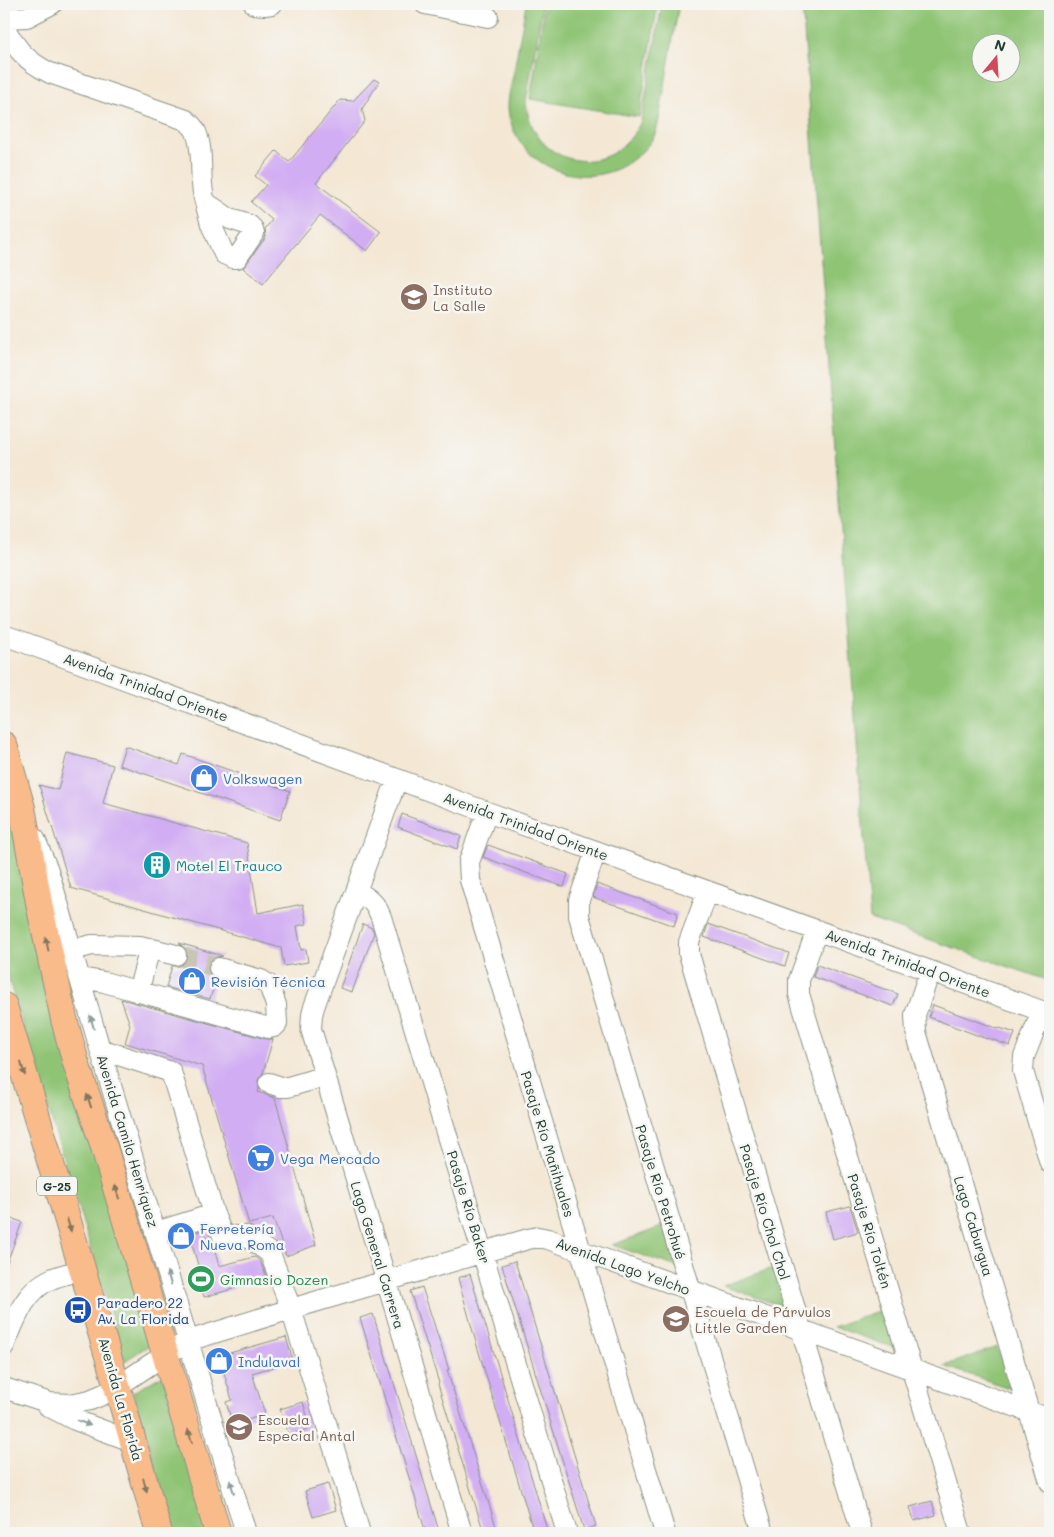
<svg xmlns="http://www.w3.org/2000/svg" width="1054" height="1537" font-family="Mali,sans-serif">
<rect width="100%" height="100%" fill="#f6f6f2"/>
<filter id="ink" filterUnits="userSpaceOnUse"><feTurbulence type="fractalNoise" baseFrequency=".02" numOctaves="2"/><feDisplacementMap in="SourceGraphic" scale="10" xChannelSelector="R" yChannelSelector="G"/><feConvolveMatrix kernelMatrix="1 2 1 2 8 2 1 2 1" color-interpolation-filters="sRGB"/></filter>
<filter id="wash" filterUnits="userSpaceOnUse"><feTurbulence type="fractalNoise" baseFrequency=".0096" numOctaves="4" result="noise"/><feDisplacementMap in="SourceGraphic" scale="20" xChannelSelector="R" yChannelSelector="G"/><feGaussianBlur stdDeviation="1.12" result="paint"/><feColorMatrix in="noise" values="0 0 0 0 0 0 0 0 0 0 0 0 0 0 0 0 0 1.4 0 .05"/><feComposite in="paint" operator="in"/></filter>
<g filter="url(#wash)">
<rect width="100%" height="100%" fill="#f4e8d5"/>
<path fill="#8fc475" stroke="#578054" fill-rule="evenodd" d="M526 4H543L526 101C531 169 613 183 641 121L662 4H679L659 119C658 124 657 129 655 134 651 143 643 151 636 157 593 194 522 173 509 116 506 101 511 86 514 71 518 49 522 26 526 4Z
M545 4H658L639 117 530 99Z
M802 4H1050V981L870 919ZM1012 42V72H982V42Z
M4 794 154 1342 125 1361 4 964Z
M664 1226 680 1268 612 1245Z
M775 1267 791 1309 723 1286Z
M886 1308 901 1350 833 1327Z
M997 1347 1012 1389 944 1366Z
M163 1375 211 1533H175L133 1392Z"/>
<g id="blocks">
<path fill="#d1adf3" d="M374 79 379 82 362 109 365 121 316 183 381 232 367 251 320 215 263 284 243 268 264 240 266 235 265 229 272 220 251 202 266 185 255 176 276 151 289 162 340 100 353 101Z
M125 746 179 765 183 754 290 791 280 820 119 765Z
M67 753 113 765 103 803 247 843 258 913 303 904 307 924 297 926 301 950 306 949 308 962 284 966 281 948 71 888 39 785 58 790Z
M402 814 461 836 457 849 398 827Z
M488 845 568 874 564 887 483 857Z
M597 884 678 913 674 926 593 897Z
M363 924 372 928 374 933 352 992 340 988Z
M708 924 789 953 785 966 704 937Z
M179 943 223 956 216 957 210 960 208 964V971L211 977 216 980 210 999 166 987 172 966H180L184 964 187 958V951Z
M817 965 898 994 893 1006 813 977Z
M121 999 266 1039H273L263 1073 258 1080 259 1088 258 1092 275 1098 316 1245 286 1256 273 1218 249 1224 202 1066 125 1043 130 1025Z
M933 1005 999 1029 1000 1028 1015 1033 1010 1046 988 1038 987 1039 929 1017Z
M850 1206 858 1232 833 1239 826 1212Z
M4 1216 22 1222 5 1268H4Z
M207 1229 212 1241 219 1266 255 1257 260 1261 267 1278 233 1287V1289L204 1297 197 1272H200L189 1234Z
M515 1261 596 1526 584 1530 502 1265Z
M470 1274 529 1469 548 1533H534L477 1346 458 1278Z
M422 1287 449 1370H447L498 1533H484L438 1384 439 1383 410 1291Z
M373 1314 439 1531 430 1533H426L360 1318Z
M286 1337 293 1361 252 1373 265 1414 233 1425 226 1402 232 1400 219 1356Z
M303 1402 311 1428 289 1435 280 1409Z
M328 1484 336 1510 313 1517 305 1491Z
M932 1501 936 1515 914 1521 910 1507Z"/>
</g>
</g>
<g filter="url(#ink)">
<use href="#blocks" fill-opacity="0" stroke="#8a9284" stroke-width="1"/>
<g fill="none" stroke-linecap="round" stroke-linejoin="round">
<path stroke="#c9c6b5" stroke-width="20" stroke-dasharray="20 10" stroke-linecap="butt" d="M176 955 219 968"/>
<defs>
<path id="minor" d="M254 4 265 5 272 4
M425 4 488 17
M4 18 27 17 52 4
M4 27C18 51 25 60 50 73L186 120C190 124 194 127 196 132 205 153 198 180 205 202
M205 202 230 219 249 225 253 229 254 233 237 258H233L224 254 211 224Z
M4 635 487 812 1050 1014
M397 779 314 1007 312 1015 311 1029 462 1533
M487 812 469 862 470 880 665 1533
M35 839 48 870 60 910 100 1049 246 1533
M596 851 579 900V916L763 1533
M708 891 689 942V954L862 1533
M356 892C369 897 376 904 381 917L567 1533
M817 930 799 980V994L961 1533
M72 950 92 945 140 946 176 955
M930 971 915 1015 916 1032 1050 1482
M80 978 104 982 269 1028 274 1027 277 1024 276 1005 269 985 261 980 219 968
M138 992 150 948
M1042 1011 1024 1057 1023 1071 1050 1163
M100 1049 171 1072 214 1214 156 1232
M269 1083 281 1087H288L325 1076
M214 1214 223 1236H246L270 1253 291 1309 360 1533
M4 1346C15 1321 23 1293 49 1280 59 1275 71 1273 82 1270
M4 1388 50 1403 70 1404 90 1400 109 1392 154 1362 188 1341 291 1309 528 1239 538 1237 548 1239 1050 1419
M48 1406 75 1420 134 1442"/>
<path id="major" d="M4 745 22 808 40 908 64 1019 76 1063 104 1147 218 1533
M4 1006 122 1403 159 1533"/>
</defs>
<use href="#minor" stroke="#8a9284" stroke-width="22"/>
<use href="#major" stroke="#8a9284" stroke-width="28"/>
<use href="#minor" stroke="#fff" stroke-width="20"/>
<use href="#major" stroke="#fabb8b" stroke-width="26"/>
</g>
<defs><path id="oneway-solid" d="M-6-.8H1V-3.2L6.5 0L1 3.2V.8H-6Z" transform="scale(1.25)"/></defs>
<g fill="#82765b">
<use href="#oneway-solid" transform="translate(47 944) rotate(-102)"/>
<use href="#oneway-solid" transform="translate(23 1069) rotate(73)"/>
<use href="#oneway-solid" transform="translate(89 1101) rotate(-108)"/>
<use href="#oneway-solid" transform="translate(117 1192) rotate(-107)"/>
<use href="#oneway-solid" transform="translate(69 1225) rotate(73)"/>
<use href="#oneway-solid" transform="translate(190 1436) rotate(-106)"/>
<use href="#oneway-solid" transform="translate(145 1485) rotate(75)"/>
</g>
<g fill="#8f9e9a">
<use href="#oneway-solid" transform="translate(92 1022) rotate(-106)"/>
<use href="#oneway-solid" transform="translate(169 1278) rotate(-107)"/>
<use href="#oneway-solid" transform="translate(84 1423) rotate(21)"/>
<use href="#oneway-solid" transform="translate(232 1487) rotate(-107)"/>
</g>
</g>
<defs>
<symbol id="school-disc" viewBox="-11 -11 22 22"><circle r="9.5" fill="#8d6e63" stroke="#f6f6f2"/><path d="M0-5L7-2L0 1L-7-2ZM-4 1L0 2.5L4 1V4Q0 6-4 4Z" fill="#fff"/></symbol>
<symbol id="shop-disc" viewBox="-11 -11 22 22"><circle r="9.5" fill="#3f7fe0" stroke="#f6f6f2"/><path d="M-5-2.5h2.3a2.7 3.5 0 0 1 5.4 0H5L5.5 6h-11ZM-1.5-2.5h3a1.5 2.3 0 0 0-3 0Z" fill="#fff"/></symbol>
<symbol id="building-disc" viewBox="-11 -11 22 22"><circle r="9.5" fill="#0f9aa8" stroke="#f6f6f2"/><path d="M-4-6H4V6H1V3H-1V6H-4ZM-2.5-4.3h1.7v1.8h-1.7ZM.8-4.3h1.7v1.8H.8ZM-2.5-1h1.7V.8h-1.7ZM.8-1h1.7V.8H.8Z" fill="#fff"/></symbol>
<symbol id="supermarket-disc" viewBox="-11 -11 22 22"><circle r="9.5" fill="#3f7fe0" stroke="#f6f6f2"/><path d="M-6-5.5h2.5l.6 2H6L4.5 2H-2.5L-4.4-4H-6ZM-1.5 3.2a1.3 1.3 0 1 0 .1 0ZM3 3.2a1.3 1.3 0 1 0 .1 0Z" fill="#fff"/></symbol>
<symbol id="stadium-disc" viewBox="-11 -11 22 22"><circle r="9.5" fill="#2e9e5b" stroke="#f6f6f2"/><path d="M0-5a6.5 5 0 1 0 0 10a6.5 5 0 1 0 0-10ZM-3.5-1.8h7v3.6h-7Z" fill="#fff"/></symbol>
<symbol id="bus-disc" viewBox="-11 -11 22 22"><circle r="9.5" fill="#1a4fb4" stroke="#f6f6f2"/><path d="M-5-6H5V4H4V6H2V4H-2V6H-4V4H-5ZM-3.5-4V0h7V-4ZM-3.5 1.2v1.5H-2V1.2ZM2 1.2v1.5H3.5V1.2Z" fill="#fff"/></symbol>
</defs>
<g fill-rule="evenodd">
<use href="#school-disc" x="398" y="281" width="32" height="32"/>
<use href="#shop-disc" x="188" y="762" width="32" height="32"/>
<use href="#building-disc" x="141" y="849" width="32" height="32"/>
<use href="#shop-disc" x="176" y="965" width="32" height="32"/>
<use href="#supermarket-disc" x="245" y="1142" width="32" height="32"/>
<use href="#shop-disc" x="165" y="1220" width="32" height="32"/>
<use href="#stadium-disc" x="185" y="1263" width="32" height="32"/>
<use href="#bus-disc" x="62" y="1294" width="32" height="32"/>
<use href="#school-disc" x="660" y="1303" width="32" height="32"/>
<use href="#shop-disc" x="203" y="1345" width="32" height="32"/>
<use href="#school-disc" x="223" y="1411" width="32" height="32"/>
</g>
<g text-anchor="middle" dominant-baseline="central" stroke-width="5" stroke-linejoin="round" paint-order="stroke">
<rect fill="#f6f6f2" stroke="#60746d" stroke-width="1" x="37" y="1176.5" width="40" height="19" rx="4"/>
<g font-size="12" font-weight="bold" fill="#1f3d34">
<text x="57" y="1186">G-25</text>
</g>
<g font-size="14" fill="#785e54" stroke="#f6f6f2" text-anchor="start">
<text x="433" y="289">Instituto<tspan x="433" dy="16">La Salle</tspan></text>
<text x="695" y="1311">Escuela de Párvulos<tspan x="695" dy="16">Little Garden</tspan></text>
<text x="258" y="1419">Escuela<tspan x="258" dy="16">Especial Antal</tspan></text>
</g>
<g font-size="14" fill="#1f3d34" stroke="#f6f6f2">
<text transform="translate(146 687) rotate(20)">Avenida Trinidad Oriente</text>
<text transform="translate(526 826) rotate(20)">Avenida Trinidad Oriente</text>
<text transform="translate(908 963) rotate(20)">Avenida Trinidad Oriente</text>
<text transform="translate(128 1141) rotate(73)">Avenida Camilo Henríquez</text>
<text transform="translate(548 1144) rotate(73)">Pasaje Río Mañihuales</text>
<text transform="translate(661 1192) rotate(73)">Pasaje Río Petrohué</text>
<text transform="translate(469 1207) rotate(73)">Pasaje Río Baker</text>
<text transform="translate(765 1212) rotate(73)">Pasaje Río Chol Chol</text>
<text transform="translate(974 1226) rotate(73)">Lago Caburgua</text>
<text transform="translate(870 1231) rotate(73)">Pasaje Río Toltén</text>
<text transform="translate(378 1255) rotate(73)">Lago General Carrera</text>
<text transform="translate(623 1266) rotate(20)">Avenida Lago Yelcho</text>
<text transform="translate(121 1399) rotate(74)">Avenida La Florida</text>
</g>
<g font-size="14" fill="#366cbe" stroke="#f6f6f2" text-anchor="start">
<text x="223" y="778">Volkswagen</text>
<text x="211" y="981">Revisión Técnica</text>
<text x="280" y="1158">Vega Mercado</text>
<text x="200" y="1228">Ferretería<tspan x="200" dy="16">Nueva Roma</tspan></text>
<text x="238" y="1361">Indulaval</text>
</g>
<g font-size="14" fill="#0d838f" stroke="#f6f6f2" text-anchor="start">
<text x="176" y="865">Motel El Trauco</text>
</g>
<g font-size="14" fill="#27864d" stroke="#f6f6f2" text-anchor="start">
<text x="220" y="1279">Gimnasio Dozen</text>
</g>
<g font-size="14" fill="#164399" stroke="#f6f6f2" text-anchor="start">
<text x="97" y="1302">Paradero 22<tspan x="97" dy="16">Av. La Florida</tspan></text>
</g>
</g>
<rect width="1054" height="1537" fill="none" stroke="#f6f6f2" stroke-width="20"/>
<g transform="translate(996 58) rotate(18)"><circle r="24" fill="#f6f6f2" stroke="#a0aca6"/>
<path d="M0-4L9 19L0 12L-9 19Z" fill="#d1495b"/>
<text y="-8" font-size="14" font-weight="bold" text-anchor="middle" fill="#1f3d34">N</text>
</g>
</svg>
